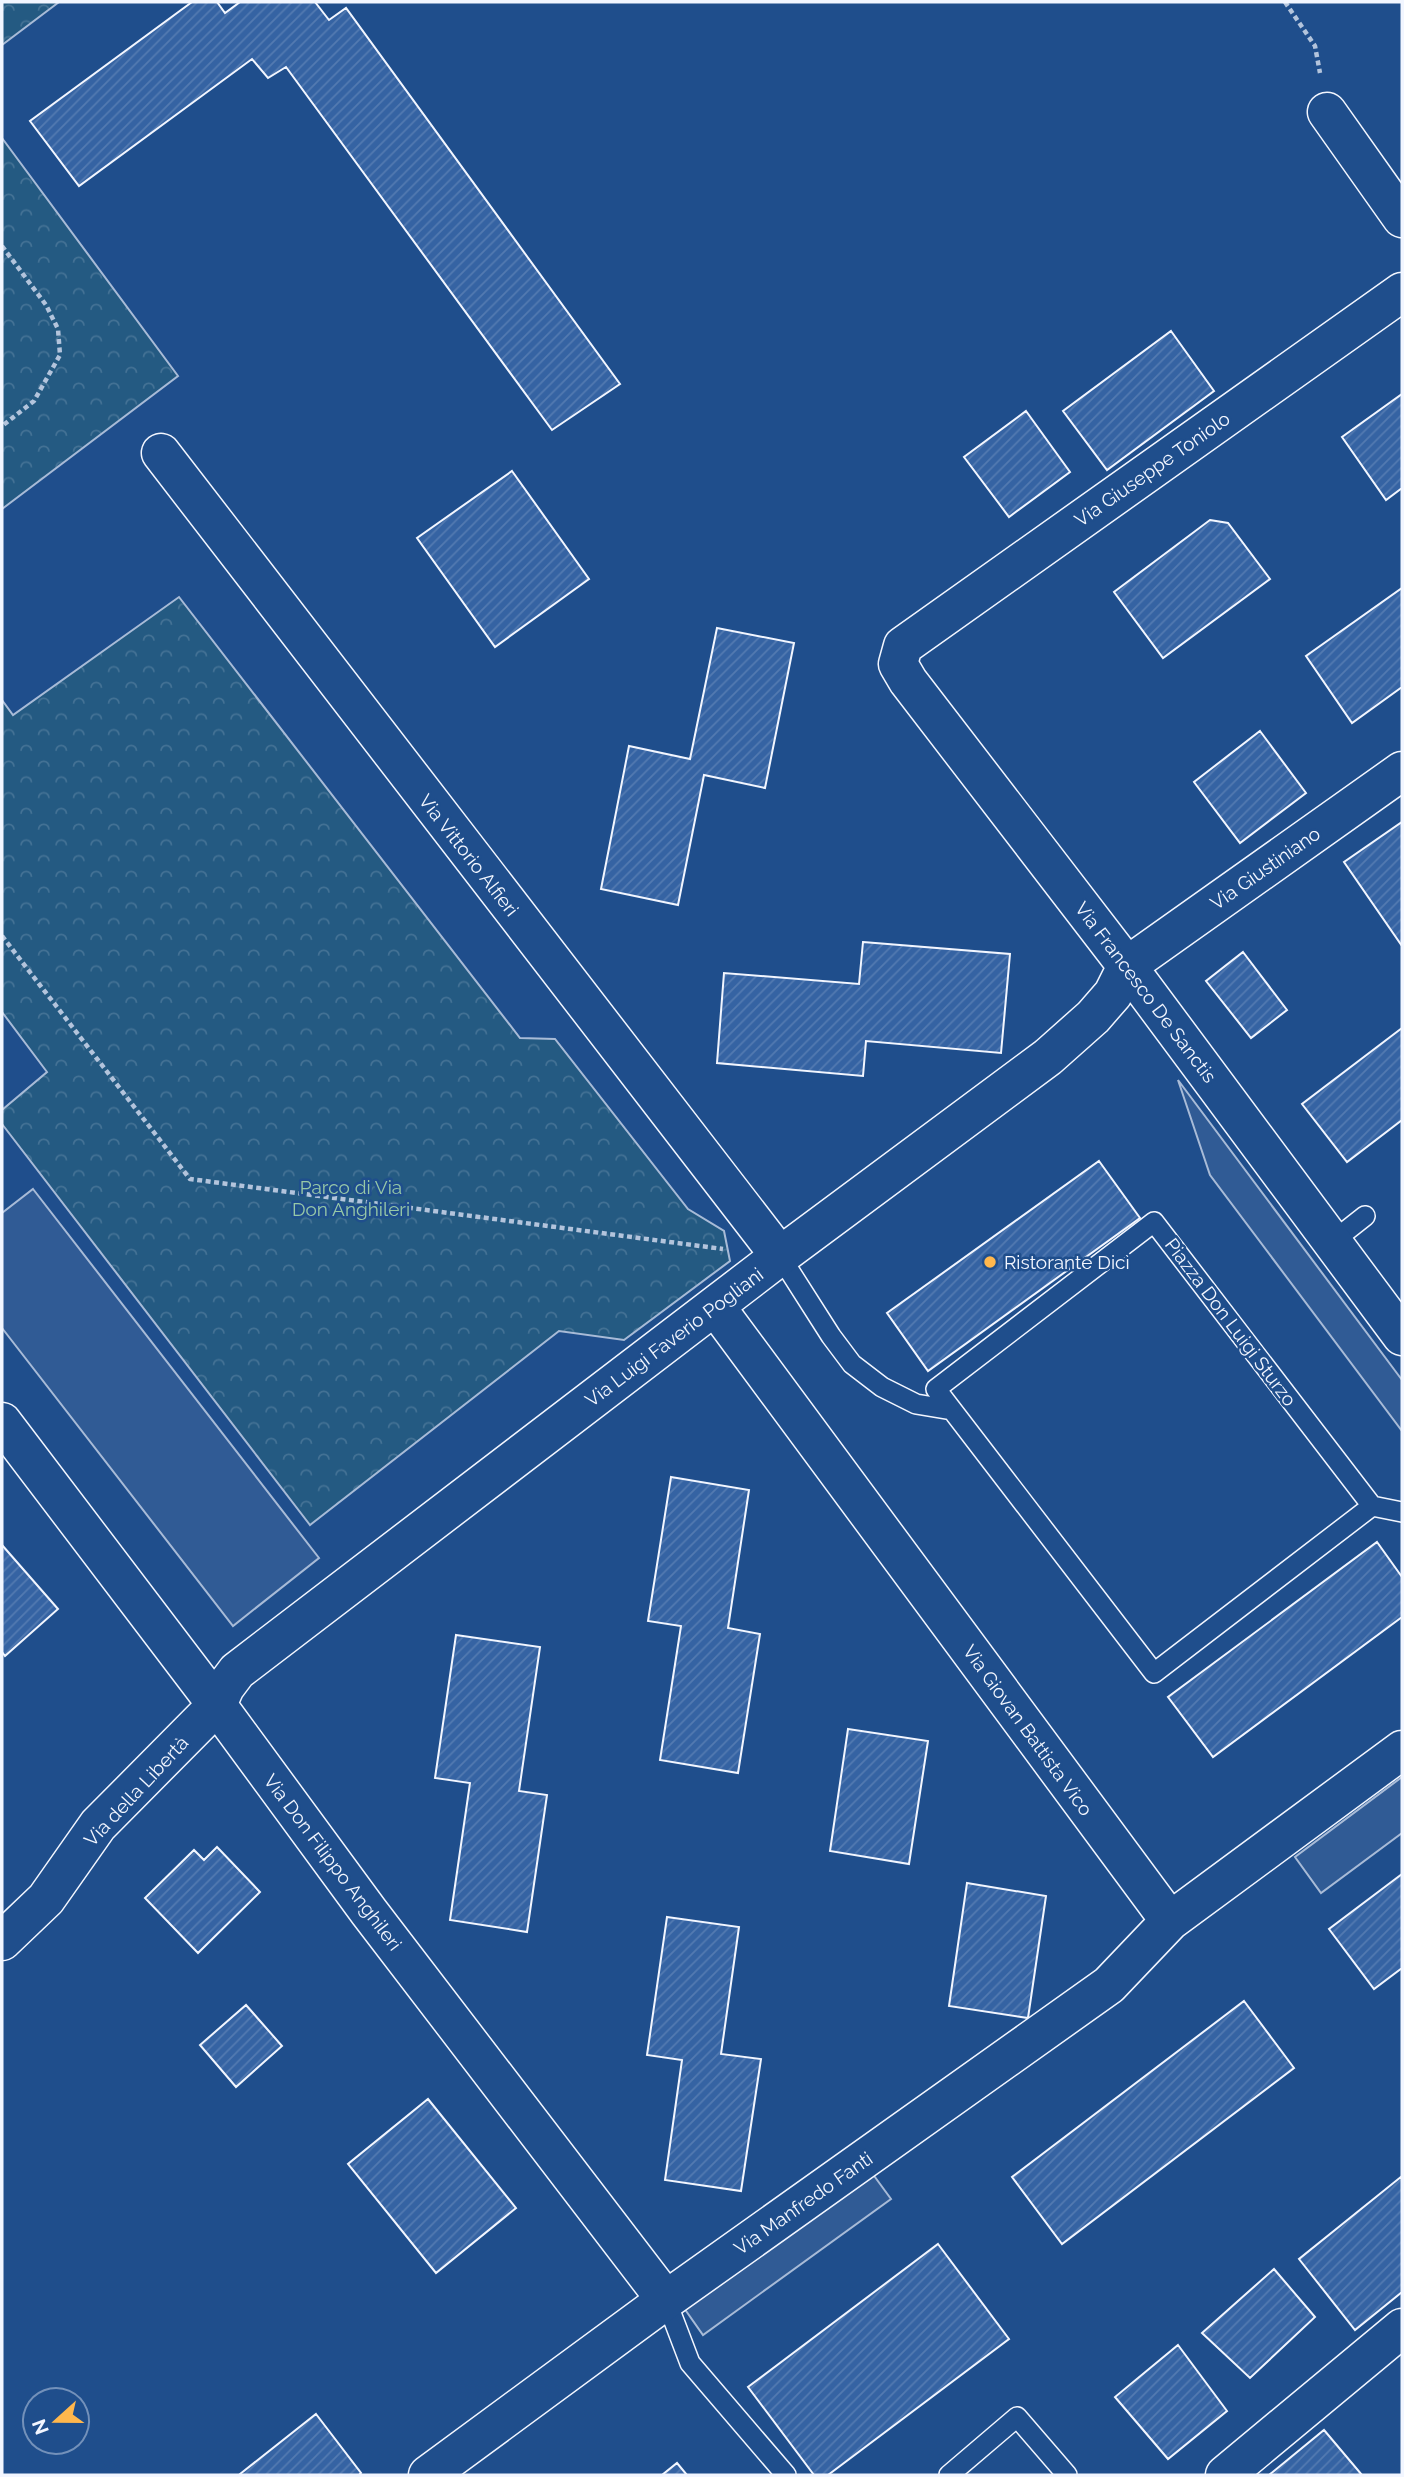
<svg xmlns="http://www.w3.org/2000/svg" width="1404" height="2477" font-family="Raleway,sans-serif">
<defs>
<pattern id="park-crowns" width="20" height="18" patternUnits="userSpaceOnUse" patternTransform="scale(1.75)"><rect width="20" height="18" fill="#245a82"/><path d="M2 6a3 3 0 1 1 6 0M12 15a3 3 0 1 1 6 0" fill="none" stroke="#447295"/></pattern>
<pattern id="building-hatch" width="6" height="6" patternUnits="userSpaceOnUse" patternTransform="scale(1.75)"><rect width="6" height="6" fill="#3563a3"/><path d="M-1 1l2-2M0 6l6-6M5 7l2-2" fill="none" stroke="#537ab1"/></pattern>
</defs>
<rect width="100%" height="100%" fill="#1f4e8c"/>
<path fill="url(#park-crowns)" stroke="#a8bbd7" stroke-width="2" d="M2 2H59L2 45Z
M2 138 178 376 2 509Z
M179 597 520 1038 555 1039 688 1209 724 1231 730 1261 624 1340 559 1331 310 1525 2 1124V1110L47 1072 2 1012V700L13 715Z"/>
<path fill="#305b95" stroke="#a8bbd7" stroke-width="2" d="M1178 1080 1402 1380V1431L1210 1175Z
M33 1189 319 1558 233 1626 2 1328V1213Z
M1402 1777V1833L1321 1893 1295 1857Z
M872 2173 891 2199 703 2335 684 2308Z"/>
<path fill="url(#building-hatch)" stroke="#f2f6ff" stroke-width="2" d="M192 2H217L225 13 240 2H315L329 20 346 8 620 384 552 430 286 67 268 78 252 59 79 186 30 121Z
M1171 331 1214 391 1107 470 1063 411Z
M1402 394V488L1386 500 1342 437Z
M1026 411 1070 472 1009 517 964 457Z
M512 471 589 579 495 647 417 538Z
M1210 520 1228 523 1270 579 1163 658 1114 592Z
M1402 588V687L1352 723 1306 656Z
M717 628 794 643 765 788 704 775 678 905 601 889 629 746 690 759Z
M1260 731 1306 793 1240 843 1194 782Z
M1402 822V946L1344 862Z
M863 942 1010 954 1001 1053 866 1041 863 1076 717 1063 724 973 859 984Z
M1243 952 1287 1010 1251 1038 1206 981Z
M1402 1028V1120L1347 1162 1302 1104Z
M1099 1161 1140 1218 928 1371 887 1313Z
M671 1477 749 1490 728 1628 760 1634 738 1773 660 1760 681 1626 648 1621Z
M1377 1542 1402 1577V1617L1213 1757 1168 1697Z
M2 1545 58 1609 5 1656 2 1652Z
M456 1635 540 1647 519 1791 547 1795 527 1932 450 1920 470 1783 435 1778Z
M848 1729 928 1741 909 1864 830 1851Z
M217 1847 260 1892 198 1953 145 1898 194 1850 204 1860Z
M1402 1874V1968L1374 1989 1329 1929Z
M967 1883 1046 1896 1028 2018 949 2006Z
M667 1917 739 1927 721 2054 761 2059 741 2191 665 2180 682 2060 647 2055Z
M1244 2001 1294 2068 1062 2244 1012 2177Z
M246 2005 282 2046 236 2087 200 2045Z
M428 2099 516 2208 436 2273 348 2164Z
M1402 2176V2292L1355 2330 1299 2259Z
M938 2244 1009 2339 828 2475H814L748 2387Z
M1274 2269 1315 2317 1250 2378 1202 2333Z
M1178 2345 1227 2411 1168 2459 1115 2397Z
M316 2414 361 2473 359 2475H241L240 2474Z
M1324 2430 1362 2475H1269Z
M677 2463 687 2475H662Z"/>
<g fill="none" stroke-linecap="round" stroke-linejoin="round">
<defs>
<path id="service" d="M1154 1222 1372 1506 1154 1673 936 1389Z
M1332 1242 1365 1216
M780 1256 831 1336 852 1364 882 1387 916 1404 952 1410
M1372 1506 1402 1512
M666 2300 690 2363 786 2475
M949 2475 1017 2417 1067 2475"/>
<path id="minor" d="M1327 112 1402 218
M1402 292 903 646 898 664 908 681 1127 966 1402 1336
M161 453 780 1256
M715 1306 1170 1921 1402 1750
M2 1422 217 1705 369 1912 666 2300
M2 1941 46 1899 98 1825 217 1705 225 1687 237 1671 780 1256 1048 1057 1093 1017 1113 994 1127 966 1402 771
M428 2475 666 2300 1109 1985 1170 1921
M1225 2475 1402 2328"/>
</defs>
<use href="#service" stroke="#f2f6ff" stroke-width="22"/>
<use href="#minor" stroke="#f2f6ff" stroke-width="41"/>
<path stroke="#b3c4dc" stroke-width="4.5" stroke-dasharray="5 3.5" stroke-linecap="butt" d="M1285 2 1315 46 1320 73
M2 246 46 305 58 329 60 355 34 401 2 426
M2 936 190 1179 723 1249"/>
<use href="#service" stroke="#1f4e8c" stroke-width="19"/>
<use href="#minor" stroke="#1f4e8c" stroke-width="38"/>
</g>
<circle fill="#ffb74d" stroke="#1f4e8c" stroke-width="2.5" cx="990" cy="1262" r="7"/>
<g text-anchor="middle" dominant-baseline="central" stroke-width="5" stroke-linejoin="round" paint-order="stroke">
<g font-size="19" fill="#f2f6ff" stroke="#1f4e8c">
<text transform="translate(1152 469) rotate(-35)">Via Giuseppe Toniolo</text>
<text transform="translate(469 855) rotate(52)">Via Vittorio Alfieri</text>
<text transform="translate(1265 868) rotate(-35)">Via Giustiniano</text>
<text transform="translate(1146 992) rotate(53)">Via Francesco De Sanctis</text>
<text transform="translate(1231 1322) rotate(53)">Piazza Don Luigi Sturzo</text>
<text transform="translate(674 1337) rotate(-37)">Via Luigi Faverio Pogliani</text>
<text transform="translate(1028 1730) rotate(54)">Via Giovan Battista Vico</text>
<text transform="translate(136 1791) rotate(-47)">Via della Libertà</text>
<text transform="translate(333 1862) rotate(53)">Via Don Filippo Anghileri</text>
<text transform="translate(803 2203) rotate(-35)">Via Manfredo Fanti</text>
</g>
<g font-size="19" fill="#97c8a6" stroke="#1f4e8c">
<text x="351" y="1187">Parco di Via<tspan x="351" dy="22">Don Anghileri</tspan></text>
</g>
<g font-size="19" fill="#f2f6ff" stroke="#1f4e8c" text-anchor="start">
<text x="1004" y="1262">Ristorante Dicì</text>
</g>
</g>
<rect width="1404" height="2477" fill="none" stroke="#f2f6ff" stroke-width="7"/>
<g transform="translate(56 2421) rotate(249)"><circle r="33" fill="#1f4e8c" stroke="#7391ba" stroke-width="2"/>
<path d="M0-5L12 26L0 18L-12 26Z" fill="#ffb74d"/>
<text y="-10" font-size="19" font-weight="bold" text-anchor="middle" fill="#f2f6ff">N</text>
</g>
</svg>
